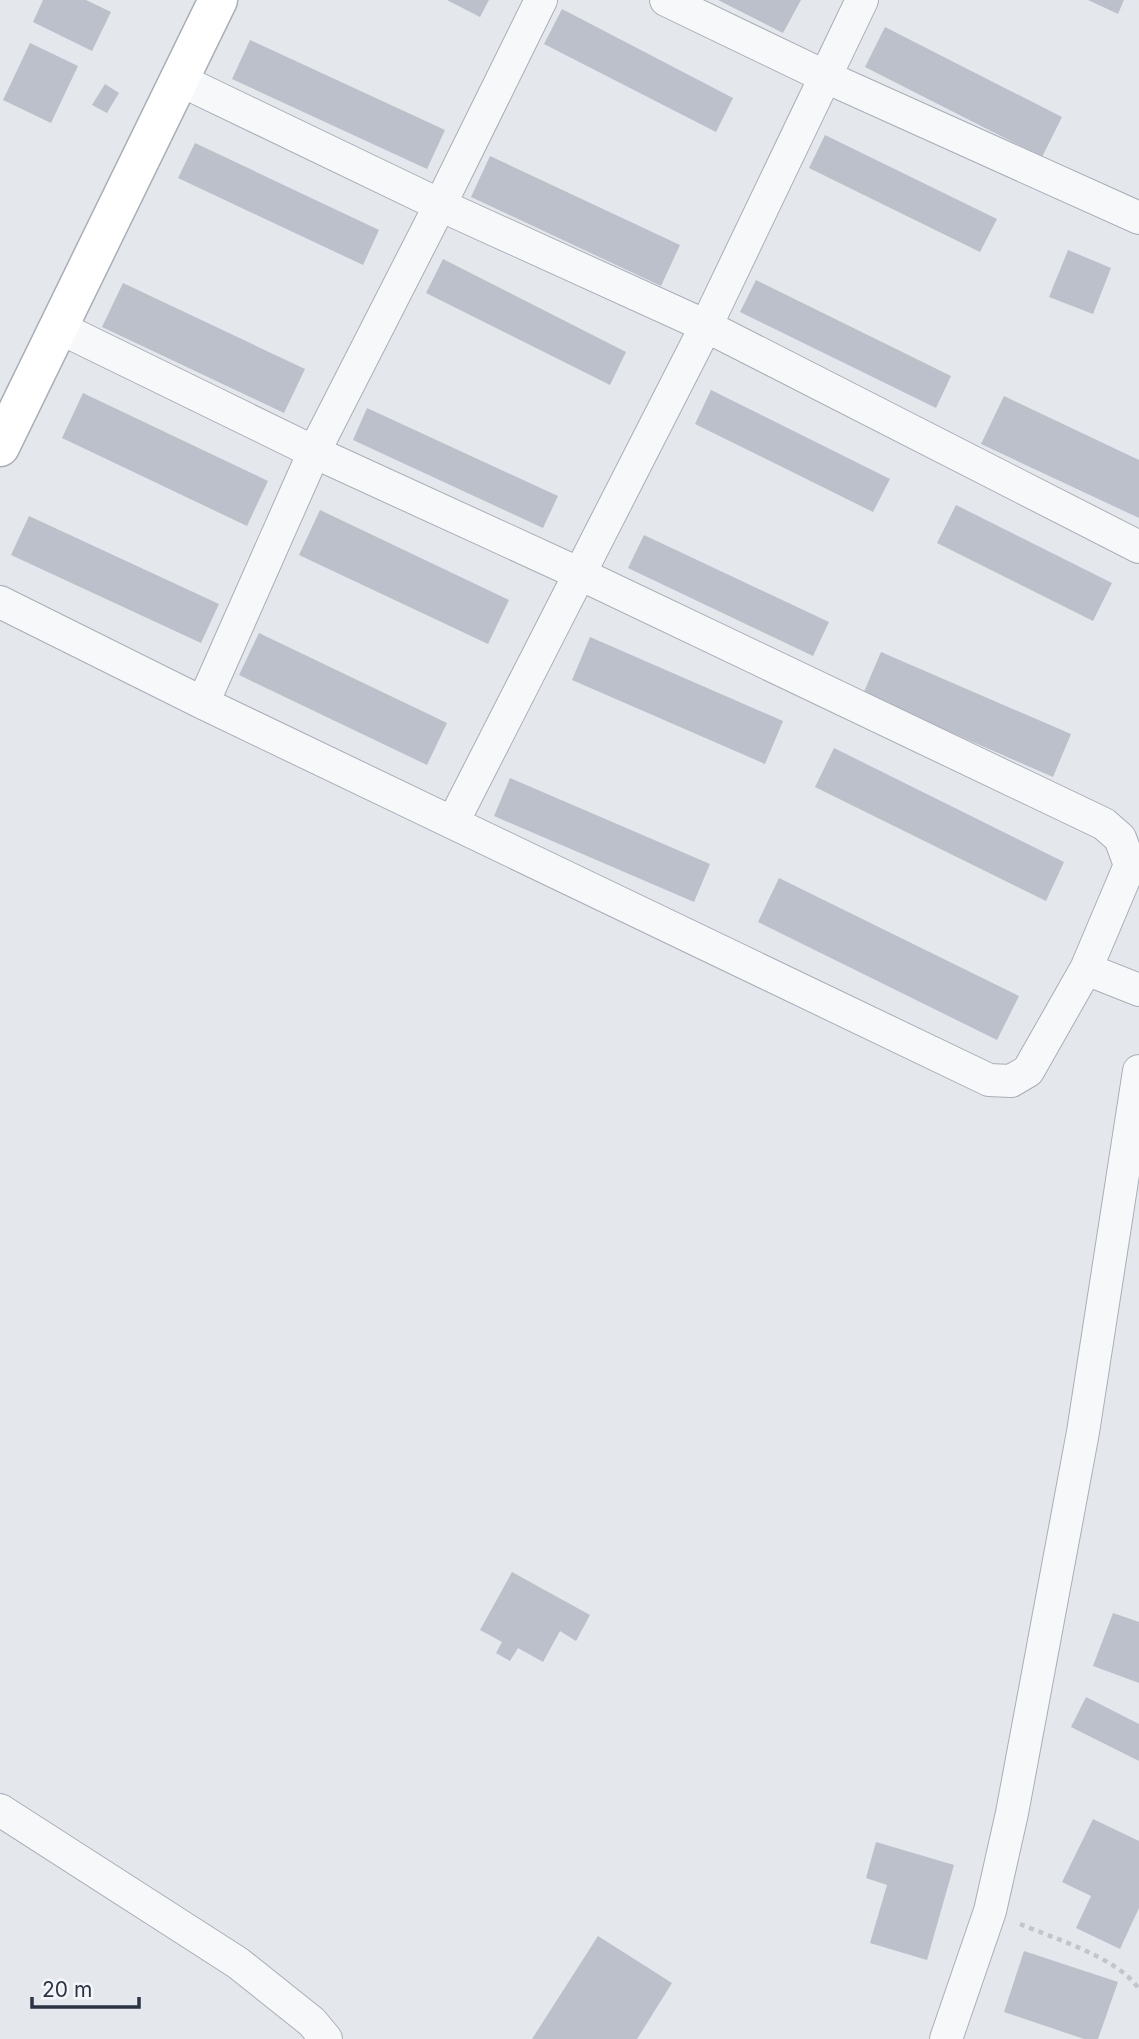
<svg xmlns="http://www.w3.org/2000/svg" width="1139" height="2039" font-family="Inter,sans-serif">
<rect width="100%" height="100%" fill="#e4e7ec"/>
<path fill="#bbc0ca" d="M43 0H86L111 12 92 51 33 22Z
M447 0H489L480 17Z
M718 0H801L783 33Z
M1088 0H1124L1118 14Z
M562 9 733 98 716 132 544 44Z
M885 27 1062 117 1042 157 865 67Z
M250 40 445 130 427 169 232 79Z
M30 43 78 66 51 123 3 100Z
M105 84 119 93 107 113 92 105Z
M825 135 997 219 980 252 809 168Z
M195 143 379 230 363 265 178 178Z
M490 156 680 245 661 286 471 197Z
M1068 250 1111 268 1093 314 1049 297Z
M443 259 626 352 610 385 426 293Z
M756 280 951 376 936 408 740 312Z
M123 283 305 369 284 413 102 327Z
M711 390 890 479 873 512 695 424Z
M83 393 268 481 247 526 62 438Z
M1004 396 1139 460V518L981 444Z
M367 408 558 496 543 528 353 440Z
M956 505 1112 583 1093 621 937 543Z
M320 510 509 600 488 644 299 555Z
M29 516 219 604 201 643 11 555Z
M644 535 829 622 813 656 628 568Z
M259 633 447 723 427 765 239 675Z
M590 637 783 721 765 764 572 680Z
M881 652 1071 734 1053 777 863 694Z
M834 748 1064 862 1046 901 815 787Z
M510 778 710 864 694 902 494 816Z
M779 878 1019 996 997 1040 758 922Z
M512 1572 590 1615 576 1641 560 1631 543 1662 518 1648 510 1661 496 1653 502 1642 480 1630Z
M1113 1613 1139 1622V1683L1093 1666Z
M1086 1697 1139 1724V1761L1071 1727Z
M1093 1819 1139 1841V1908L1120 1949 1076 1928 1091 1896 1062 1882Z
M876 1842 954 1865 927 1960 870 1943 887 1885 866 1878Z
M598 1936 672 1983 637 2039H532Z
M1024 1951 1118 1982 1098 2039H1084L1004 2012Z"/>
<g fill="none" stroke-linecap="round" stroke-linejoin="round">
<defs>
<path id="street" d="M666 0 826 77 1139 218
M180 80 440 205 706 326 1139 547
M58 327 314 452 580 574 1104 824 1120 838 1130 865 1086 969
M0 602 203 703 989 1080 1011 1081 1028 1071 1086 969 1139 990
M203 703 314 452 440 205 541 0
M453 822 706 326 862 0
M0 1810 238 1963 312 2022 326 2039
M946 2039 990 1911 1012 1813 1083 1432 1139 1071"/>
<path id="secondary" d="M0 447 218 0"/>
</defs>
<use href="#street" stroke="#a9aeb7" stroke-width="34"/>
<use href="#secondary" stroke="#a9aeb7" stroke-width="41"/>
<path stroke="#c2c5cb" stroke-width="4.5" stroke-dasharray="5 5" stroke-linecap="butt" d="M1020 1924C1055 1939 1117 1957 1139 1989"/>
<use href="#street" stroke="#f7f8fa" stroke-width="32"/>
<use href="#secondary" stroke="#fff" stroke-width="38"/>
</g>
<path d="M32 1997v10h107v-10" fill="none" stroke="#2b3445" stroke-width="3.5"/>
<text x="42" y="1997" font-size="21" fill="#2b3445" stroke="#f4f6f9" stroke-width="5" paint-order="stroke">20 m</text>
</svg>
